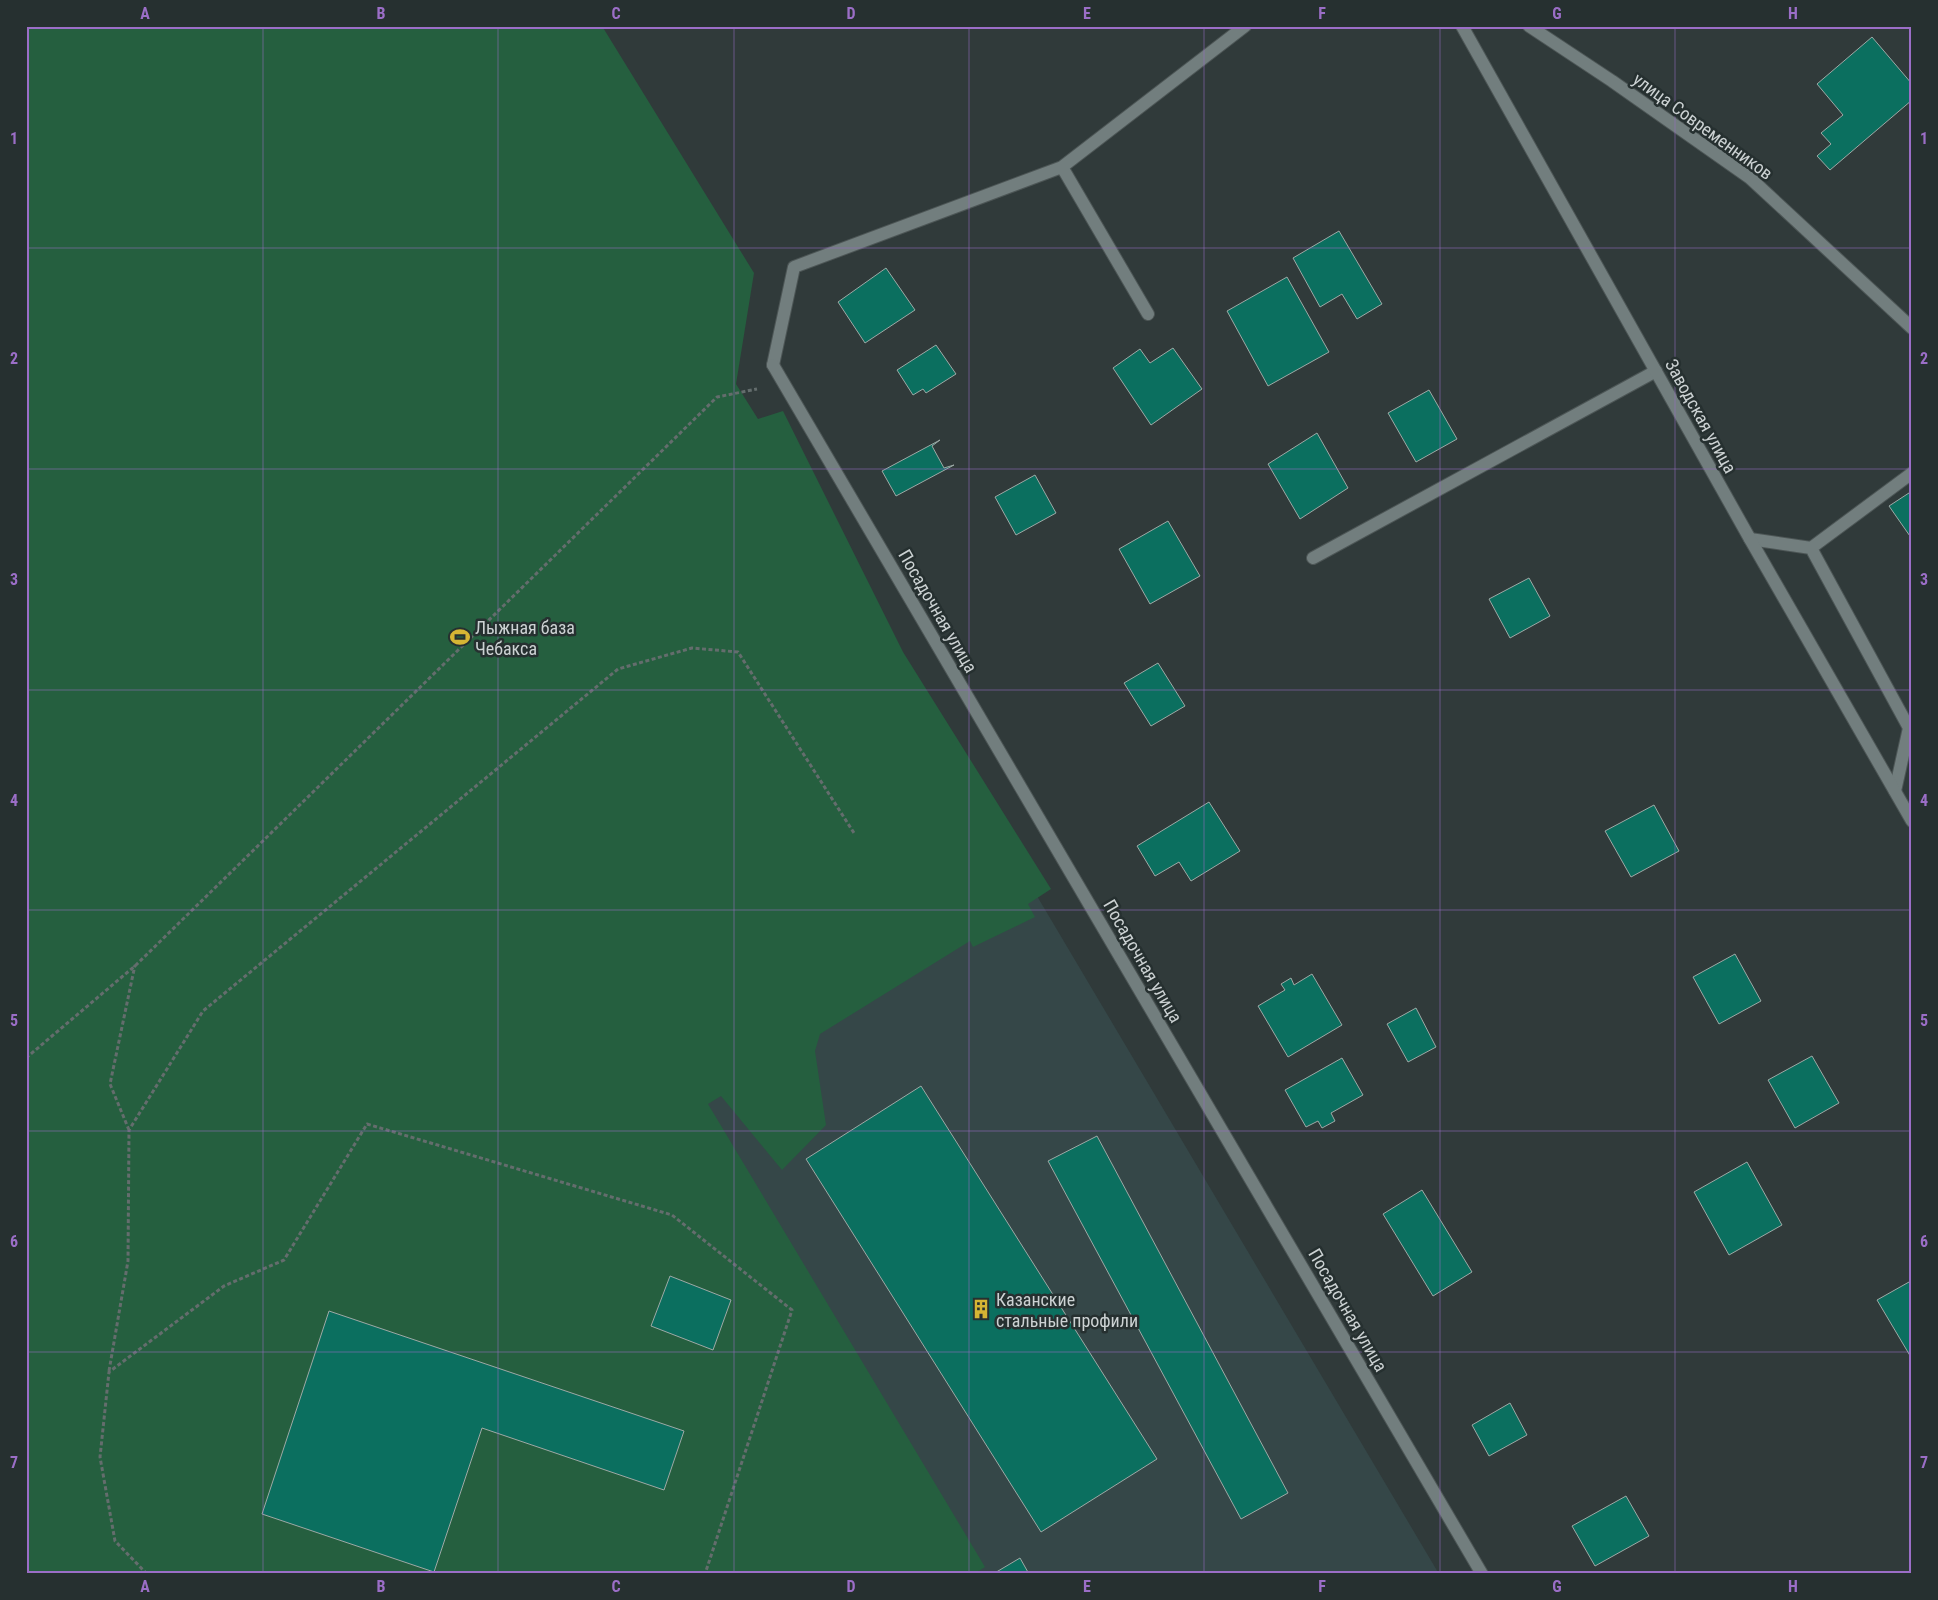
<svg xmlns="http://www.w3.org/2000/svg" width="1938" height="1600" font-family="'Roboto Condensed',sans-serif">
<rect width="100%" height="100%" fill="#303a3a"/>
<path fill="#354748" d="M1018 864 1439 1574H239L765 1005Z"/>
<path fill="#255f3f" d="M26 26H602L754 273 736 384 758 419 783 411 903 652 1051 889 1028 904 1035 917 973 947 970 941 820 1034 815 1051 826 1125 782 1170 721 1096 708 1104 985 1567 974 1574H26Z"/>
<path fill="#0b6f5f" stroke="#9ea9a6" d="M1872 37 1912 84V100L1830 170 1817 156 1831 144 1821 133 1843 115 1817 84Z
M1339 231 1382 304 1357 319 1342 294 1320 307 1293 258Z
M886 268 915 310 865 343 838 302Z
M1287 277 1329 352 1268 386 1227 311Z
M936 345 956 374 926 393 923 389 913 395 897 370Z
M1173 348 1202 389 1151 425 1113 368 1140 349 1150 363Z
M1429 390 1457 439 1416 462 1388 413Z
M1317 433 1348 488 1300 519 1268 464Z
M940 440 932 446 944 468 954 465 896 496 882 471Z
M1035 475 1056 513 1016 535 995 497Z
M1912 491V539L1889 506Z
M1168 521 1200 576 1150 604 1119 549Z
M1529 578 1550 616 1510 638 1489 599Z
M1158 663 1185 706 1151 726 1124 683Z
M1209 802 1240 851 1191 881 1179 862 1155 876 1137 846Z
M1654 805 1679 851 1631 877 1605 831Z
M1735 954 1761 1001 1719 1024 1693 977Z
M1312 974 1342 1025 1288 1057 1258 1006 1285 990 1281 984 1291 978 1294 985Z
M1416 1008 1436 1047 1408 1062 1387 1024Z
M1812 1056 1839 1103 1795 1128 1768 1080Z
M1342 1058 1363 1095 1331 1113 1335 1121 1322 1128 1318 1121 1306 1127 1285 1090Z
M921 1086 1157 1459 1041 1532 806 1159Z
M1097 1136 1288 1493 1241 1519 1048 1161Z
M1747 1162 1782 1225 1729 1255 1694 1192Z
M1422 1190 1472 1272 1433 1296 1383 1214Z
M670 1276 731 1300 713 1350 651 1326Z
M1909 1282 1912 1287V1359L1877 1300Z
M329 1311 684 1431 664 1490 482 1428 434 1572 262 1514Z
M1510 1403 1527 1435 1489 1456 1472 1425Z
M1626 1496 1649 1536 1595 1566 1572 1526Z
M1020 1558 1029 1574H993Z"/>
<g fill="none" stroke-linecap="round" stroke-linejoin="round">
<defs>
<path id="service" d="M1062 167 1148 314
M773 365 794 267 1062 167 1245 26
M1750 539 1811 548 1909 728 1895 791
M1811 548 1912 473"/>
<path id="minor" d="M1529 26 1612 81 1750 178 1912 328
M773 365 1482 1574
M1313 558 1656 371"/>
<path id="tertiary" d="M1462 26 1750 539 1912 821"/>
</defs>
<use href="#service" stroke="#4d5656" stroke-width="14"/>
<use href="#minor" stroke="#4d5656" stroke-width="14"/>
<use href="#tertiary" stroke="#4d5656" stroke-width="14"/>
<path stroke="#646d6d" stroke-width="3" stroke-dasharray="4 2.5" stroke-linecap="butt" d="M26 1058 136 965 717 397 757 389
M129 1130 110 1084 135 965
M109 1371 128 1261 129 1130 203 1011 618 669 692 648 738 652 854 833
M147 1574 115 1541 100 1457 109 1372 224 1286 284 1260 367 1124 672 1215 792 1310 705 1574"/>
<use href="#service" stroke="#727e7e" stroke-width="12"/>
<use href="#minor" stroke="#727e7e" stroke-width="12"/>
<use href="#tertiary" stroke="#727e7e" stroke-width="12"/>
</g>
<path fill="none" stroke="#9b6ec7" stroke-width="1" stroke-opacity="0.55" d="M263 26V1574M498 26V1574M734 26V1574M969 26V1574M1204 26V1574M1440 26V1574M1675 26V1574M26 248H1912M26 469H1912M26 690H1912M26 910H1912M26 1131H1912M26 1352H1912"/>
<defs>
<symbol id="stadium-bare" viewBox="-9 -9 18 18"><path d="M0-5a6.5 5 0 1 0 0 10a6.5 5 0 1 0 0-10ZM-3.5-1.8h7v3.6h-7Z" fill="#d5b534" stroke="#263030" stroke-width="2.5" paint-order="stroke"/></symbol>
<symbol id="building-bare" viewBox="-9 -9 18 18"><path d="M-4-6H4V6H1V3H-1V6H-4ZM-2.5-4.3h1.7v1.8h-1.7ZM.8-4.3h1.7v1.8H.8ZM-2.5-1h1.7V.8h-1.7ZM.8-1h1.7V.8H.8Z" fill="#d5b534" stroke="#263030" stroke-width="2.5" paint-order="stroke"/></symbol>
</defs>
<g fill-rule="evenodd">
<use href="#stadium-bare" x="446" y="623" width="28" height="28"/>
<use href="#building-bare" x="967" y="1295" width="28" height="28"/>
</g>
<g text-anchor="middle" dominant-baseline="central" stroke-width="5" stroke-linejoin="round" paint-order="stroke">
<g font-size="18" fill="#ccd2d3" stroke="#263030">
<text transform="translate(1703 126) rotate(36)">улица Современников</text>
<text transform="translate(1701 416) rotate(61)">Заводская улица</text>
<text transform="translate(938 611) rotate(60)">Посадочная улица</text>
<text transform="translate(1143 961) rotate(60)">Посадочная улица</text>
<text transform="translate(1348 1310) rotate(60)">Посадочная улица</text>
</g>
<g font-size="18" fill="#ccd2d3" stroke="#263030" text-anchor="start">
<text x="475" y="627">Лыжная база<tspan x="475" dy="21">Чебакса</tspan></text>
<text x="996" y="1299">Казанские<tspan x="996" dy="21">стальные профили</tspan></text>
</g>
</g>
<rect width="1938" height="1600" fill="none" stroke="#263030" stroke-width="55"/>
<rect x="28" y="28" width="1882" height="1544" fill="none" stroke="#9b6ec7" stroke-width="2"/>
<g font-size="16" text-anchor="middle" font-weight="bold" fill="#9b6ec7">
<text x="145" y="19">A</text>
<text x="381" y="19">B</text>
<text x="616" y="19">C</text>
<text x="851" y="19">D</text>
<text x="1087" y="19">E</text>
<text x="1322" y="19">F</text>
<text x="1557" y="19">G</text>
<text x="1793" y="19">H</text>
<text x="14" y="144">1</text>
<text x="1924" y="144">1</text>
<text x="14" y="364">2</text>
<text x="1924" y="364">2</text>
<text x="14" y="585">3</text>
<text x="1924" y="585">3</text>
<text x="14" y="806">4</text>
<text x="1924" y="806">4</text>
<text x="14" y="1026">5</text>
<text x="1924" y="1026">5</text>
<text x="14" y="1247">6</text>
<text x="1924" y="1247">6</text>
<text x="14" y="1468">7</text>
<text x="1924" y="1468">7</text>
<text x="145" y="1592">A</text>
<text x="381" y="1592">B</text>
<text x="616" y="1592">C</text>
<text x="851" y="1592">D</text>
<text x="1087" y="1592">E</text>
<text x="1322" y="1592">F</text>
<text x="1557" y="1592">G</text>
<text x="1793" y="1592">H</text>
</g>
</svg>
